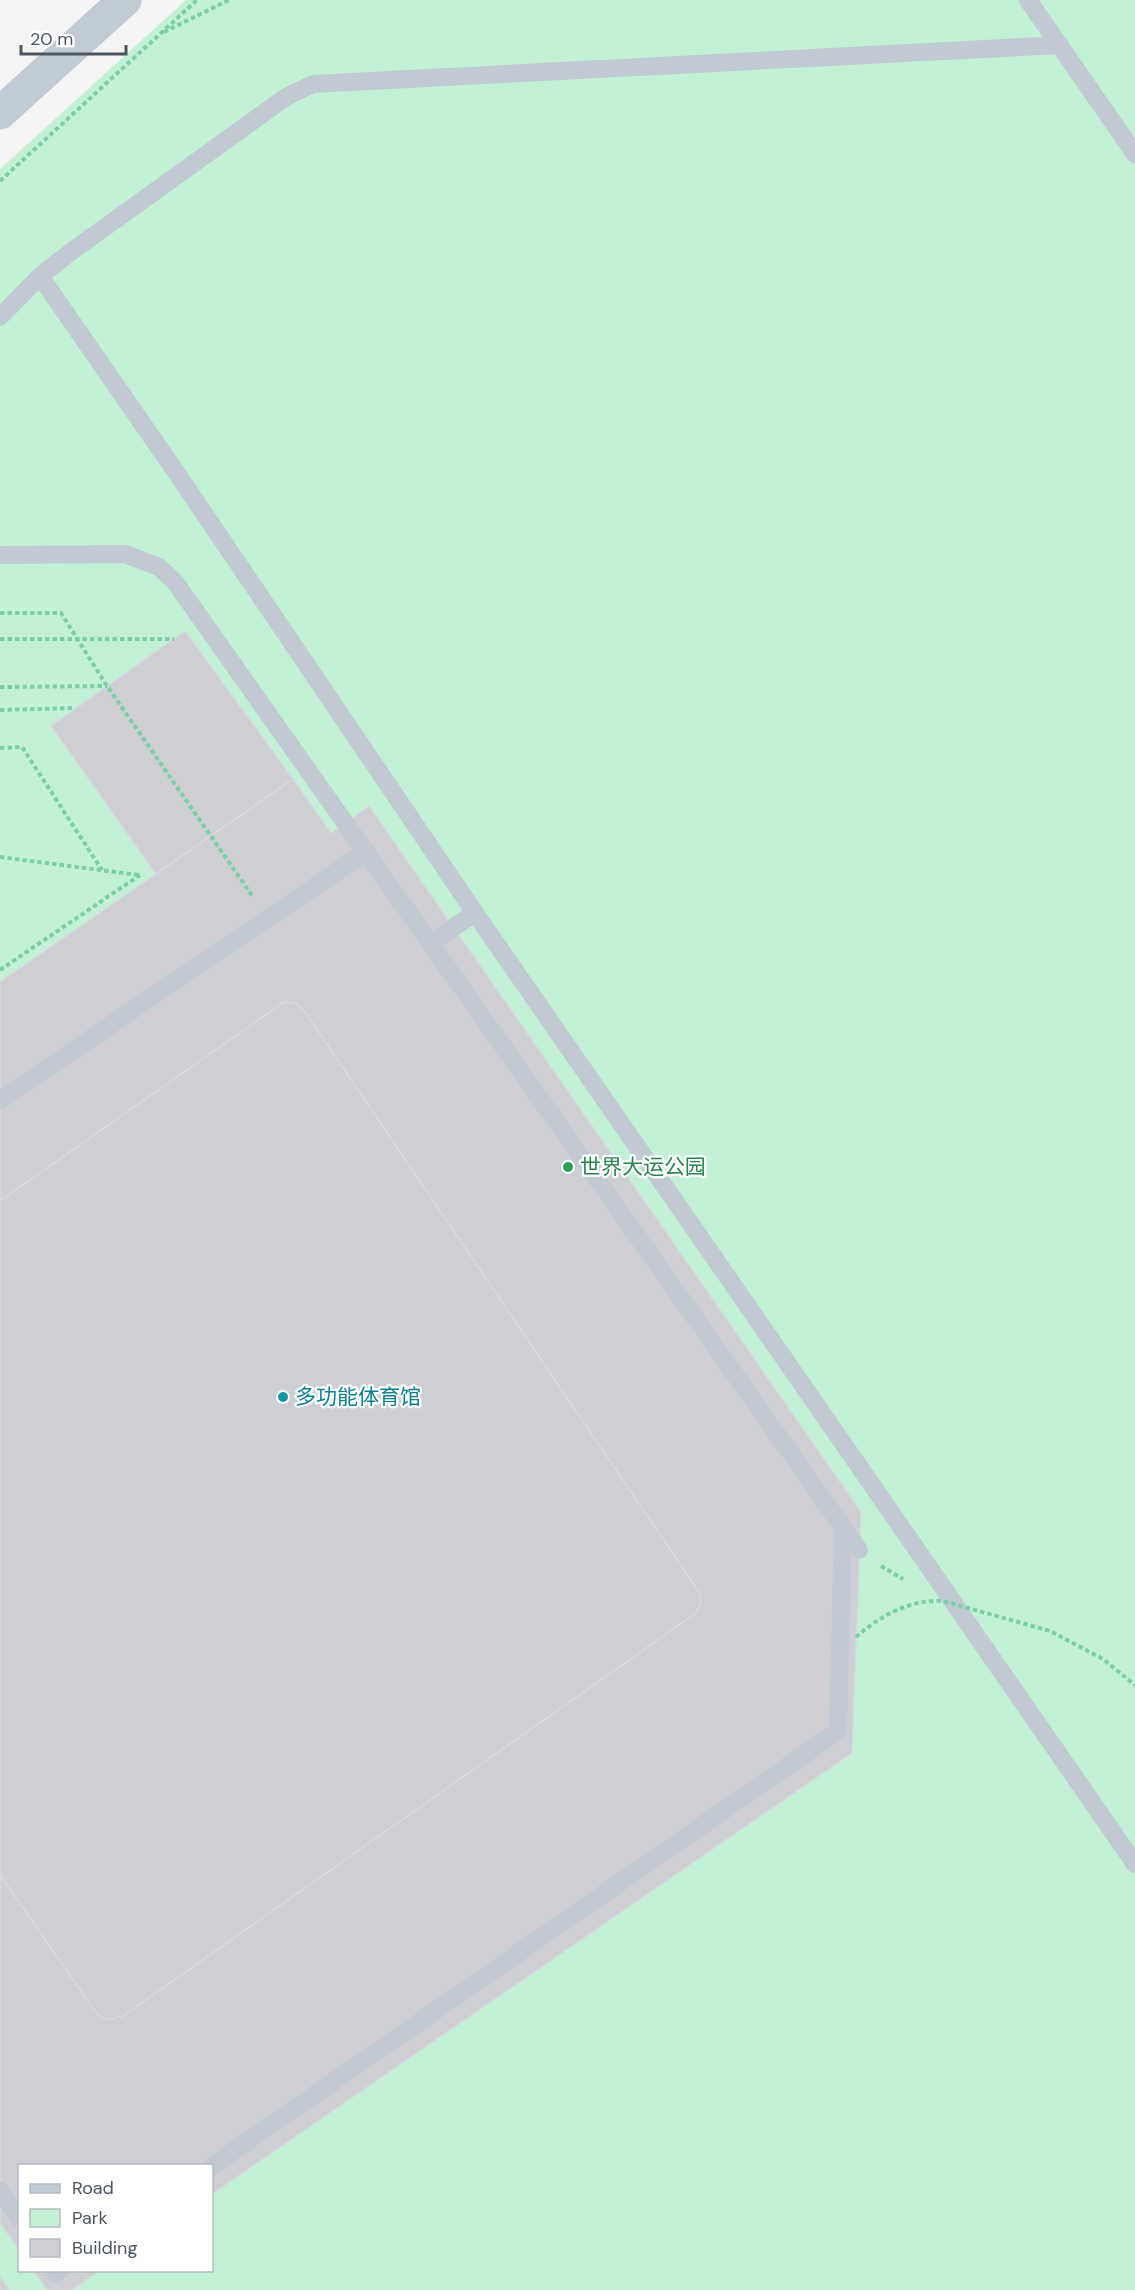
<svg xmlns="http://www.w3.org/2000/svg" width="1135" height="2290" font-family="'DM Sans','Noto Sans SC',sans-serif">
<rect width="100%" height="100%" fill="#f5f3f3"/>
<path fill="#c3f1d5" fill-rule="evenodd" d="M186 0H1135V2290H0V169ZM20 2166H212V2270H20Z"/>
<path fill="#cdcfd5" stroke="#d7d9de" stroke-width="1.5" d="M185 631 293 779 156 874 51 726Z
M293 779 331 833 369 806 861 1512 852 1753 212 2194V2166H20V2251L0 2223V982Z
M284 1002 295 1003 303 1009 699 1592 701 1603 696 1613 123 2016 107 2020 97 2014 0 1875V1201Z
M33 2270H100L72 2290H47Z
M0 2277 9 2290H0Z"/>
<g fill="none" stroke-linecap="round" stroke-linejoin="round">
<path stroke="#7ad0a6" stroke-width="4" stroke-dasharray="4.5 3" stroke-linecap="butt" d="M164 32 229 0
M0 181 197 0
M0 613H61L107 686 253 897
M0 639H174
M0 687 107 686
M0 710 75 708
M0 748 22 747 102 870
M0 857 139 875
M0 970 140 875
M881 1566 903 1579"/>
<path stroke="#c1cad2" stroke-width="18" d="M1028 0 1135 154
M40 276 178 475 475 913 1135 1864
M0 317 40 276 72 251 286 97 313 84 1060 45
M0 555 125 554 159 567 175 582 859 1550
M441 936 475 913
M0 1100 367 851
M212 2166 838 1731 843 1528
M0 2191 20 2220
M54 2270 56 2273 60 2270"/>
<path stroke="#c1cbd6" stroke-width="33" d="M0 113 125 0"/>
<path stroke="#7ad0a6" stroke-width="4" stroke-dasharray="4.5 3" stroke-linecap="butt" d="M856 1637C880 1616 910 1599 943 1601L1050 1631 1103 1659 1135 1685"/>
</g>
<circle fill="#2e9e5b" stroke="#fff" stroke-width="2" cx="568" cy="1167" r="6"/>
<circle fill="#0f9aa8" stroke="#fff" stroke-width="2" cx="283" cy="1397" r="6"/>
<g text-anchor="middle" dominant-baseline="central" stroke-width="4.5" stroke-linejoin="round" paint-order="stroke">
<g font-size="21" fill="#27864d" stroke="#fff" text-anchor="start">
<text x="580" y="1167">世界大运公园</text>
</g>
<g font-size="21" fill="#0d838f" stroke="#fff" text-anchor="start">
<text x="295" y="1397">多功能体育馆</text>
</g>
</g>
<rect x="18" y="2164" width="195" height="108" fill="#ffffff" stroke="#b7bbc0" stroke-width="1.5"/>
<rect x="30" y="2184" width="30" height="9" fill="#c1cbd6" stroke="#b7bbc0" stroke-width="1.5"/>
<text x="72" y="2194" font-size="18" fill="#4a5661">Road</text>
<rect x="30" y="2209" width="30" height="18" fill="#c3f1d5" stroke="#b7bbc0" stroke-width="1.5"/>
<text x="72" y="2224" font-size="18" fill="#4a5661">Park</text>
<rect x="30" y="2239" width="30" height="18" fill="#cdcfd5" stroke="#b7bbc0" stroke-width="1.5"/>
<text x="72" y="2254" font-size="18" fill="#4a5661">Building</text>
<path d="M21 45v9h105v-9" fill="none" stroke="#4a5661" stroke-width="3"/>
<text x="30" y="45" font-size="18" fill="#4a5661" stroke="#ffffff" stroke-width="4.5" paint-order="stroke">20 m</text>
</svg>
